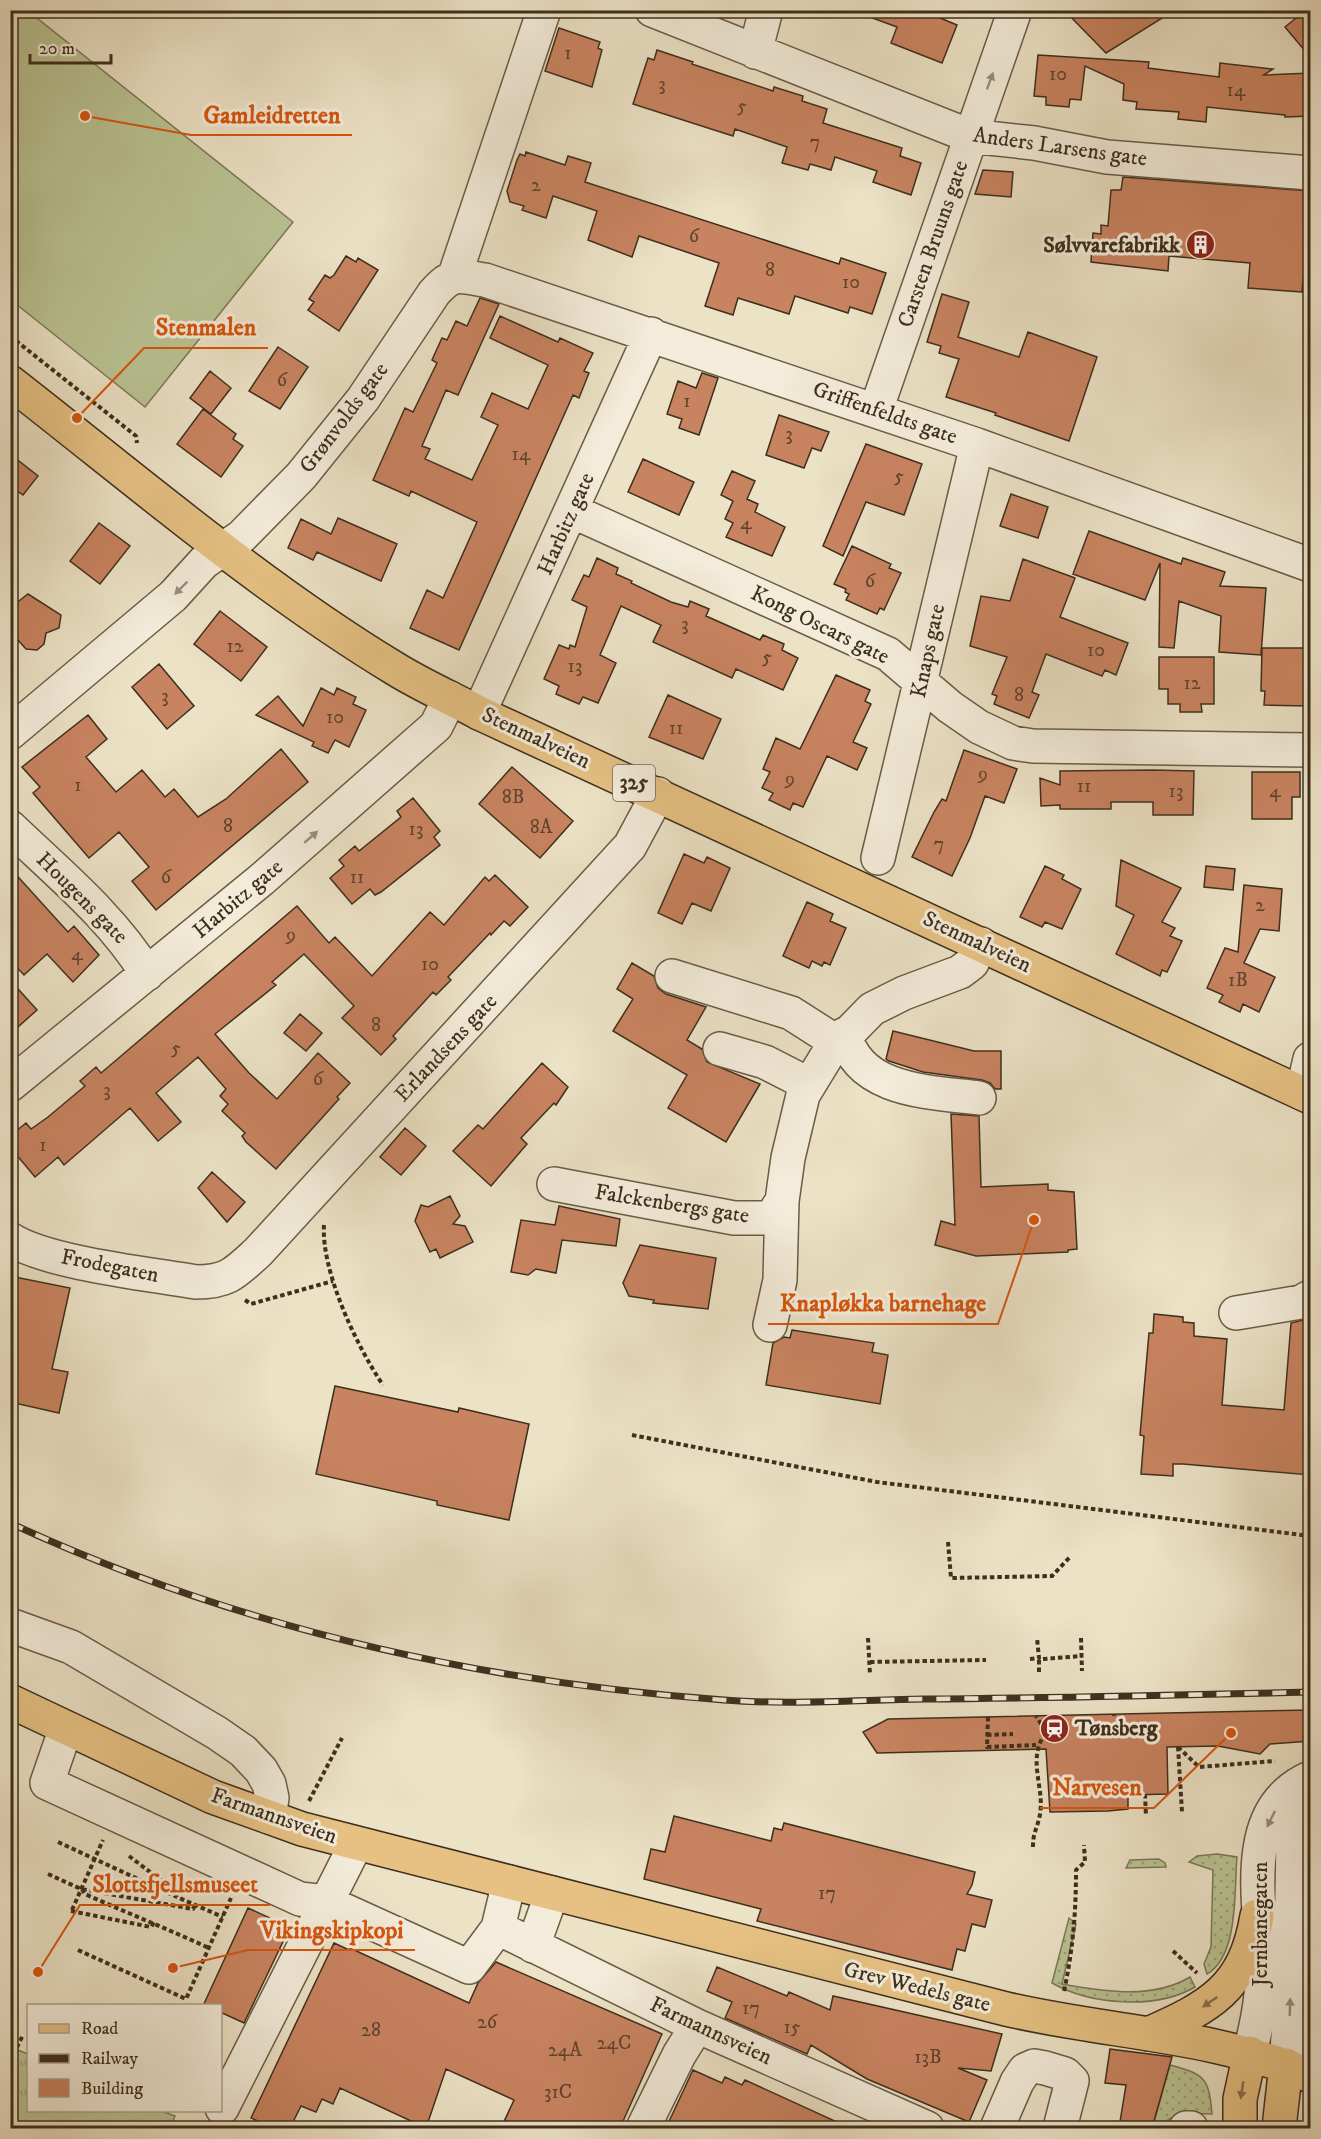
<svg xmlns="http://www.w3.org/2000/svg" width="1321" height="2139" font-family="'IM FELL DW Pica',serif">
<defs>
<pattern id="grass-dots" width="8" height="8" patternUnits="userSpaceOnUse" patternTransform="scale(1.5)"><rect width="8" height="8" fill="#bac393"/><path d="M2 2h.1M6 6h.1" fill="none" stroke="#999f77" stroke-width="1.8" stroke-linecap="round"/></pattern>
<pattern id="park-tufts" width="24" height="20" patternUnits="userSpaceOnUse" patternTransform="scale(1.5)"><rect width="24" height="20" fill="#bac393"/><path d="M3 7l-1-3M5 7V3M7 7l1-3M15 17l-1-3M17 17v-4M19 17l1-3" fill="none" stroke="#999f77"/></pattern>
</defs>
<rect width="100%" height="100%" fill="#ece2c6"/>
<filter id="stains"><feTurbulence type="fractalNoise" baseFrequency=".00333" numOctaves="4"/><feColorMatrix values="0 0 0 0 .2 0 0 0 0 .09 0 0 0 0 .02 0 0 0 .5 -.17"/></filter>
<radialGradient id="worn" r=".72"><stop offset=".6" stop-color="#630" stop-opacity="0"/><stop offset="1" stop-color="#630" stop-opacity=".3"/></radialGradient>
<path fill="url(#grass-dots)" stroke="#7c7958" stroke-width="1.5" d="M1217 1854 1237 1857C1234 1890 1239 1956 1207 1974L1204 1964 1211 1947 1213 1870 1189 1862 1197 1856Z
M1159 1859 1165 1863 1166 1867 1126 1868 1130 1860Z
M1069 1918 1076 1924 1062 1984C1103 1991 1152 2000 1190 1977L1195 1987C1156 2010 1091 2005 1052 1983Z
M1170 2065C1204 2074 1209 2077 1212 2114 1192 2113 1173 2112 1159 2127L1153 2126Z"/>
<path fill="url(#park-tufts)" stroke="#7c7958" stroke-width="1.5" d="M10 2047 28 2054V2110L161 2111 175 2116 170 2128H11Z"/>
<path fill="#bac393" stroke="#7c7958" stroke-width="1.5" d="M10 11H28L293 222 145 407 11 300Z"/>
<path fill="#c88360" stroke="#3e2f1d" stroke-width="1.5" d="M860 10H921L957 25 942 63 891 43 897 27 859 13Z
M1064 10H1175L1106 53Z
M1306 10H1311V58L1285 27Z
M559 28 600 42 598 48 602 50 592 87 545 71Z
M657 50 693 62 692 64 773 91 774 87 803 96 802 101 827 109 823 123 902 148 900 156 921 163 911 195 873 182 877 171 835 157 831 170 810 164 808 170 782 163 787 147 735 129 733 136 633 104 648 58 654 60Z
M1038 55 1149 62 1148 68 1219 77 1220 63 1273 69 1264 75 1311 73V116L1285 117V115L1207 107 1206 122 1178 119 1179 112 1136 109 1137 102 1123 100 1124 84 1085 66 1081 100 1070 99 1069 107 1046 105V97L1034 96Z
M526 152 565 165 568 156 591 163 585 182 839 264 841 258 886 273 872 314 850 307 848 313 795 296 789 314 738 298 733 315 705 306 719 263 639 236 632 257 588 240 597 211 553 196 546 218 522 210 524 206 510 202 507 191 517 160 520 154 525 156Z
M983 170 1013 172 1011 197 975 194Z
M1123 177 1311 191V279H1303L1302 292 1248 288 1250 263 1169 256 1168 271 1091 262 1093 233 1101 234V225L1108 226 1111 190H1121Z
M346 256 356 262 358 258 378 270 339 331 308 310 314 302 309 299 325 275 330 278 334 275Z
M942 294 969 302 958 337 1019 357 1028 332 1097 357 1069 441 995 415 996 413 946 397 959 359 939 353 941 346 927 342Z
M480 298 499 304 458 395 446 390 422 446 430 449 425 459 472 480 498 425 481 417 492 393 528 409 548 365 490 338 500 316 558 342 560 338 593 353 584 371 589 373 579 398 573 395 459 650 410 628 427 590 443 598 477 522 411 491 409 496 373 480 405 408 413 412 437 363 432 360 442 338 447 340 456 321 467 326Z
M278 347 308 367 280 409 249 391Z
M210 371 231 388 211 414 190 398Z
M702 373 718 378 699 435 679 428 682 419 667 414 678 381 696 388Z
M203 409 236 434 233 439 243 446 221 477 177 444Z
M779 415 829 432 821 451 812 448 804 468 766 455Z
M866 444 922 464 904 515 866 502 843 556 823 546Z
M10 454 38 476 23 495 10 486Z
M643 459 694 482 679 515 628 492Z
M732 471 755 481 747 499 758 504 755 512 785 527 772 556 726 537 733 523 725 519 733 501 721 495Z
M1011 494 1048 507 1038 538 1000 526Z
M338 518 397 544 381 581 317 552 313 560 288 548 301 519 331 534Z
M99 523 130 546 100 584 70 561Z
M1089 531 1181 564 1183 558 1225 572 1220 586 1266 588 1261 655 1219 652 1221 616 1179 601 1174 648 1159 647 1160 563 1145 600 1073 574Z
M852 546 891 564 889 568 901 573 884 610 880 608 877 614 846 600 849 594 845 592 846 589 834 584Z
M597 558 618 568 616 574 632 581 631 583 671 602 688 607 690 601 709 609 706 616 760 640 763 635 784 644 782 650 798 658 783 690 736 669 732 678 653 642 661 625 621 606 600 655 616 663 598 703 583 697 579 704 556 694 559 686 544 679 559 645 569 649 570 645 575 647 587 607 572 600 584 575 589 577Z
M1023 559 1075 578 1060 617 1128 643 1116 675 1105 670 1102 676 1046 654 1032 692 1039 695 1029 718 994 704 997 696 992 694 1007 657 970 646 981 596 1010 601Z
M28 594 61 615 59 628 46 633 44 644 37 650 26 649 10 631V608Z
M220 611 267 647 241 681 194 644Z
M1262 648H1309L1311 696 1308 695V706L1264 705 1265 691H1261Z
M1159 657H1214V704H1201L1202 712H1180V704H1168V689H1159Z
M159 664 194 706 167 729 132 687Z
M836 675 870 690 865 701 871 704 853 742 867 748 857 770 827 756 803 807 793 803 790 810 769 800 773 793 762 788 770 772 763 769 776 738 800 749Z
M321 688 334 695 337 688 356 697 353 704 366 710 349 747 335 740 328 753 312 746 314 742 256 715 278 696 303 726Z
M668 695 721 719 703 759 649 737Z
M88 715 107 739 86 757 116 792 142 770 165 797 174 789 198 817 226 799 281 749 308 782 156 910 132 881 149 867 119 832 89 858 33 793 40 787 22 767Z
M964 750 1017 769 1004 803 985 796 970 838 952 876 912 857 934 812 942 799 946 801Z
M512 767 573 821 540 858 479 804Z
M1153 770 1194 771 1193 815H1153V802H1111V809H1060V805L1041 806 1040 778 1060 785V771Z
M1252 772H1300V797H1292V819H1252Z
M413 798 440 831 434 837 440 845 381 892 375 895 370 889 352 904 330 878 344 866 339 860 355 846 359 851 401 817 397 811Z
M684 854 704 863 707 857 730 868 711 911 692 903 682 924 658 913Z
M1121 860 1181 888 1162 922 1175 928 1170 936 1182 941 1167 972 1162 970 1160 976 1116 954 1134 915 1116 906Z
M1045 866 1064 875 1062 879 1081 889 1062 929 1045 922 1042 927 1020 917Z
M1206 866 1235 869 1233 890 1204 887Z
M10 868 68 932 74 926 99 955 73 982 47 954 24 975 10 960Z
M495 875 528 907 510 926 504 921 491 935 490 933 448 977 451 980 436 995 433 992 393 1036 396 1039 381 1055 342 1018 354 1006 304 954 272 982 276 985 215 1034 249 1073 277 1099 318 1053 350 1083 337 1097 339 1099 276 1169 246 1142 242 1136 245 1133 222 1111 228 1104 220 1096 226 1089 198 1057 156 1093 181 1122 158 1141 130 1108 64 1165 58 1157 35 1177 10 1147V1136L26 1123 31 1129 48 1117 85 1086 80 1081 96 1067 101 1073 114 1062 297 906 329 943 335 937 372 976 430 912 444 925 485 877 489 881Z
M1244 885 1282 889 1279 931 1260 929 1244 963 1275 977 1259 1012 1243 1004 1240 1012 1219 1002 1223 995 1207 988 1225 948 1238 952Z
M807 902 833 914 830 921 846 928 830 965 824 962 822 966 812 961 809 968 783 956Z
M632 963 654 976 658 988 666 994 706 1007 687 1040 702 1049 707 1062 760 1084 726 1142 668 1108 687 1075 613 1031 633 999 617 989Z
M10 980 37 1010 10 1034Z
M300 1014 322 1033 306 1051 284 1033Z
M893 1031 974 1051H1001V1089H995L990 1083 982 1080 923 1072 889 1061 886 1059Z
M542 1063 568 1087 556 1105 554 1103 521 1138 527 1144 491 1186 453 1151 478 1125 483 1129Z
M951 1114 979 1116 981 1187 1048 1184V1190L1074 1192 1077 1249 1068 1250V1252L976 1256 935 1245 941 1221 955 1225Z
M405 1128 426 1146 401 1175 380 1157Z
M212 1172 245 1202 227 1222 198 1188Z
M450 1196 460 1216 453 1224 465 1226 473 1242 440 1258 436 1249 430 1252 415 1221 421 1205 428 1207Z
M559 1206 620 1219 616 1246 562 1240 556 1273 536 1269 528 1275 511 1272 521 1220 555 1225Z
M640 1245 716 1258 708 1309 653 1303 654 1300 629 1296 623 1283Z
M10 1276 70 1288 52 1369 68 1372 59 1413 10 1402Z
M1154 1314 1183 1317V1322L1194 1323V1336L1227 1339 1222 1405 1284 1410 1291 1323 1311 1318V1475L1183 1464H1173V1476L1141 1474 1144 1436 1140 1435 1149 1333H1153Z
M792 1330 874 1343 872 1352 888 1355 880 1404 766 1385 773 1343 784 1337 790 1338Z
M335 1386 458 1412 459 1408 529 1424 509 1520 437 1505V1501L316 1474Z
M1311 1710V1741L1270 1744 1260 1754 1218 1746 1167 1747 1168 1794 1128 1795V1809L1108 1811 1050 1812 1046 1749 877 1753 863 1732 888 1719Z
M674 1816 771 1841 774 1828 782 1830 784 1823 975 1872 972 1885 967 1894 992 1900 985 1927 972 1924 965 1951 957 1949 952 1970 757 1921 761 1909 644 1879 651 1849 665 1852Z
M248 1908 290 1927 244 2023 220 2012V2006H203Z
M334 1943 349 1950 350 1948 469 2003 478 1983 496 1962 662 2034 620 2128H501L514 2100 446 2069 426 2128 340 2088 333 2104 322 2099 316 2112 301 2106 290 2128H273L251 2118Z
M717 1967 787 1996 789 1992 830 2010 833 1996 1002 2034 991 2071 958 2068 987 2080 969 2122 867 2079 811 2045 807 2054 725 2018 732 2002 707 1991Z
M1110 2049 1172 2057 1152 2128H1119L1126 2085 1105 2083Z
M693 2070 722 2083 725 2077 742 2085 745 2080 850 2128H666Z"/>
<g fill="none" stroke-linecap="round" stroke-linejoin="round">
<defs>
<path id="minor" d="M652 10 970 136 1034 143 1107 157 1310 173
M755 52 766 10
M455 275 544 10
M876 410 1015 10
M572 511 888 654 950 707 979 727 1013 743 1033 746 1310 750
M479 713 651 334
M10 733 173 596 204 562 241 537 301 476 363 399 434 293C453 271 459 276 485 280L977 445 1310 565
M10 827C59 874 112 917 147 974
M878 858 977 445
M672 976 791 1013 838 1043
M845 1034C858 1092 931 1092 979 1098
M720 1049 765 1062 808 1084
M10 1085 261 880 436 726 450 698
M1302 1093 1310 1059
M554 1184 734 1218H766L773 1215 782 1201 788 1158 803 1095 828 1054 872 1009 904 993 960 972 972 963 981 944
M10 1239C47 1263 150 1274 196 1282 228 1282 235 1273 258 1252L630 846 658 794
M1236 1313 1301 1302 1310 1297
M770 1325 780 1280 782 1201
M10 1625 71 1647 217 1733 243 1751 261 1770 269 1784 272 1798 269 1817
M66 1728 47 1783 300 1899 326 1902 469 1967 498 1928 509 1882
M498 1928 697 2026 927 2128
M533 1946 552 1893
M1250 2053C1256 2027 1262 2002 1262 1975 1264 1912 1234 1812 1310 1778
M1286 2065 1290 2010 1293 1840 1299 1825 1310 1815
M222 2108 356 1844
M643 2128 679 2055 697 2026
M997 2128 1017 2082 1025 2070 1034 2066 1045 2068 1065 2074 1072 2081 1060 2128
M1186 2128H1191"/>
<path id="major" d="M10 382C136 480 259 586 394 668 421 685 451 698 479 713L1310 1097
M10 1701 213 1797 302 1829 1006 2009C1108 2033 1214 2034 1310 2076
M1148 2034C1209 2007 1245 1989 1257 1916
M1240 2128V2099L1250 2053
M1279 2128 1286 2065"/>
</defs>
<use href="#minor" stroke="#6a5c47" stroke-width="36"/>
<use href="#major" stroke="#3e2f1d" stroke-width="36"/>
<path stroke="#3e2f1d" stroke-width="4" stroke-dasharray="4.5 3" stroke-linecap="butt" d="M10 336 136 436 137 443
M324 1225C321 1271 357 1347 383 1385
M245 1300 251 1304 333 1281
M632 1435 877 1482 1310 1536
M948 1542 951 1578 1052 1576 1070 1557
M868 1638 870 1675
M1081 1638 1082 1671
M1030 1659 1039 1658 1037 1638
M1043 1659 1082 1656
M870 1662 986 1660
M1039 1672V1658
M1114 1716V1715
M988 1717 987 1747 1036 1745
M1050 1726 1065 1727
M987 1735 1013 1734
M1178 1747 1199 1767 1275 1761
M1178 1747 1182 1812
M1145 1794 1146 1816
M309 1801 342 1738
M58 1842 177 1897
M1033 1847C1033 1833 1036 1831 1039 1819 1047 1789 1025 1761 1046 1732L1036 1716
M129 1856 175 1891 177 1897 223 1917
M48 1874 81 1889 193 1909 195 1905
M82 1889 85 1894C127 1913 168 1929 209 1948
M72 1910 103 1840
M71 1911 151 1927 154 1922
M78 1950 186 1999 231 1898
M1173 1951 1197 1973
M1064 1991C1073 1950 1076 1912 1076 1870L1085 1862 1084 1845
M10 2061 23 2035"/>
<use href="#minor" stroke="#f3ecda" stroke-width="33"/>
<use href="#major" stroke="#e6c183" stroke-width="33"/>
<defs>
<path id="rail" d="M10 1523C235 1627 478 1682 724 1700 790 1705 858 1700 924 1699 1053 1698 1182 1695 1310 1692"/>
</defs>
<use href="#rail" stroke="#3e2f1d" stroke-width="7"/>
<use href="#rail" stroke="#f3ecda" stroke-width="4.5" stroke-dasharray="14" stroke-linecap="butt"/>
</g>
<defs><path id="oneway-solid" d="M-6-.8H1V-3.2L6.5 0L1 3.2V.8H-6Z" transform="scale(1.5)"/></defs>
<g fill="#988e7c">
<use href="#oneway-solid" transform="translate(990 81) rotate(-70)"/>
<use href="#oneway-solid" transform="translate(181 588) rotate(135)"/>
<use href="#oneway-solid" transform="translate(311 837) rotate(-41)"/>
<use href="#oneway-solid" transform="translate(1271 1819) rotate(116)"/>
<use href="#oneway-solid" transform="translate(1290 2007) rotate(-88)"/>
</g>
<g fill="#8a714b">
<use href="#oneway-solid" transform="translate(1210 2002) rotate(146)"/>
<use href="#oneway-solid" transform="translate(1242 2090) rotate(99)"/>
</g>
<defs>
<symbol id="building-disc" viewBox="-11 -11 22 22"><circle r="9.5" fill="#8f2418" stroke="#f3ecda"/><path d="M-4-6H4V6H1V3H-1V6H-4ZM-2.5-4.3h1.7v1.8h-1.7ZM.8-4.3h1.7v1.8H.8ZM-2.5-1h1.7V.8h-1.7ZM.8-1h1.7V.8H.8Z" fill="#fff"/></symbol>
<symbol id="station-disc" viewBox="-11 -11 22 22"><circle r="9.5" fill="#8f2418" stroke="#f3ecda"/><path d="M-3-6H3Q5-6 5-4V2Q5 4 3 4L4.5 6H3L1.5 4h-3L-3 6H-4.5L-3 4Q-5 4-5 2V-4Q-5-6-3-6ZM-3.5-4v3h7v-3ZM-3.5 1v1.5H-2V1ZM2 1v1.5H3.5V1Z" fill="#fff"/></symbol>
</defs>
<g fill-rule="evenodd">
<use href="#building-disc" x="1184" y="228" width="33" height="33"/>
<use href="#station-disc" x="1038" y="1712" width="33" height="33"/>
</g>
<g text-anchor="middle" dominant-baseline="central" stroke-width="6" stroke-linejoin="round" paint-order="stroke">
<g font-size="20" fill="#60442e">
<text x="568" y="53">1</text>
<text x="1058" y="74">10</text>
<text x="662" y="84">3</text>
<text x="1236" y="90">14</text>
<text x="742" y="106">5</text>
<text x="815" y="142">7</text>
<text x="536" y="185">2</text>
<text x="694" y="236">6</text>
<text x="770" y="270">8</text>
<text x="851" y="282">10</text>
<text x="282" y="380">6</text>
<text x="687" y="401">1</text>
<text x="789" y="434">3</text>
<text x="521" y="454">14</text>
<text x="899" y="476">5</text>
<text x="746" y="523">4</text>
<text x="870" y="581">6</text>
<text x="685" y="624">3</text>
<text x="235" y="646">12</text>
<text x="1096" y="650">10</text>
<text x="767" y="657">5</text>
<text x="575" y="666">13</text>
<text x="1192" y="683">12</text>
<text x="1019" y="695">8</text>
<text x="165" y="696">3</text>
<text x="335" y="717">10</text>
<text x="676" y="728">11</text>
<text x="983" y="774">9</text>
<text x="790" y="779">9</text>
<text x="78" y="785">1</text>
<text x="1084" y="786">11</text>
<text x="1176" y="791">13</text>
<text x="1275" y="791">4</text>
<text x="513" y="797">8B</text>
<text x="228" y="826">8</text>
<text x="541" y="827">8A</text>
<text x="416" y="829">13</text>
<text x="939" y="844">7</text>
<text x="166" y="877">6</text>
<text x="357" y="877">11</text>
<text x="1260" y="905">2</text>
<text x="291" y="935">9</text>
<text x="77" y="954">4</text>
<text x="430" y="964">10</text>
<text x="1238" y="980">1B</text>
<text x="376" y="1025">8</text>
<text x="176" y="1048">5</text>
<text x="318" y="1079">6</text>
<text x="107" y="1090">3</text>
<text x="43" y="1145">1</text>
<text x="827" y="1893">17</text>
<text x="751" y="2008">17</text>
<text x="487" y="2022">26</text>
<text x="792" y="2027">15</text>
<text x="371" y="2030">28</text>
<text x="614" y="2043">24C</text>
<text x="565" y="2050">24A</text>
<text x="928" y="2057">13B</text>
<text x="558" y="2092">31C</text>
</g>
<rect fill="#f3ecda" stroke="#746856" stroke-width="1.5" x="613" y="765" width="42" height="36" rx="4.5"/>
<g font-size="21" font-weight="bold" fill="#3e2f1d">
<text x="634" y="783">325</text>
</g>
<g font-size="22" fill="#3e2f1d" stroke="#f3ecda">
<text transform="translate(1060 147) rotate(8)">Anders Larsens gate</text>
<text transform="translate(933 244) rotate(-71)">Carsten Bruuns gate</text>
<text transform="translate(885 413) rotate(19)">Griffenfeldts gate</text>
<text transform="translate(344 418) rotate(-53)">Grønvolds gate</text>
<text transform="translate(566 524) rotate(-66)">Harbitz gate</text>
<text transform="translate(820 625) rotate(26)">Kong Oscars gate</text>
<text transform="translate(928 651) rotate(-78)">Knaps gate</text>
<text transform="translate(536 738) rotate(25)">Stenmalveien</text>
<text transform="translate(82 898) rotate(45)">Hougens gate</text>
<text transform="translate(238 899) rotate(-40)">Harbitz gate</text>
<text transform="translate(977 942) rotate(25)">Stenmalveien</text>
<text transform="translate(446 1048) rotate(-47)">Erlandsens gate</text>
<text transform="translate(672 1204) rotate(9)">Falckenbergs gate</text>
<text transform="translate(110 1266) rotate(11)">Frodegaten</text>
<text transform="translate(274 1816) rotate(19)">Farmannsveien</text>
<text transform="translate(1260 1924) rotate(-90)">Jernbanegaten</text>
<text transform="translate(917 1987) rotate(14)">Grev Wedels gate</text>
<text transform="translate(711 2031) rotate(25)">Farmannsveien</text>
</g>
<g font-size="22" font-weight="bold" fill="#3e2f1d" stroke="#f3ecda" text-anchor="end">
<text x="1180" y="245">Sølvvarefabrikk</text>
<text x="1075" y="1728" text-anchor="start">Tønsberg</text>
</g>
</g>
<path fill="none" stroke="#d7550e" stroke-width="2" d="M85 116L191 135H352M77 418L144 348H268M1034 1220L998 1324H768M1231 1733L1154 1808H1040M38 1972L80 1905H270M173 1968L248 1950H415"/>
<g fill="#d7550e" stroke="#f3ecda" stroke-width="2">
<circle cx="85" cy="116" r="6"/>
<circle cx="77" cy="418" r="6"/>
<circle cx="1034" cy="1220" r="6"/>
<circle cx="1231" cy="1733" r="6"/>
<circle cx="38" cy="1972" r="6"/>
<circle cx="173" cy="1968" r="6"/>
</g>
<g font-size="24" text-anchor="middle" font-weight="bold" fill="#d7550e" stroke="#f3ecda" stroke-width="6" stroke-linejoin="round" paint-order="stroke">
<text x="272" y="123">Gamleidretten</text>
<text x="206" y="335">Stenmalen</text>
<text x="883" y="1311">Knapløkka barnehage</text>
<text x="1097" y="1795">Narvesen</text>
<text x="175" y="1892">Slottsfjellsmuseet</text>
<text x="332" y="1938">Vikingskipkopi</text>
</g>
<rect width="1321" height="2139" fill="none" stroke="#ece2c6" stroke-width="36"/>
<rect x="12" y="12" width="1297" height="2115" fill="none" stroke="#3e2f1d" stroke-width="3"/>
<rect x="18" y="18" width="1285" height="2103" fill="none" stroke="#3e2f1d" stroke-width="1.5"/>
<rect x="27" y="2004" width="195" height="108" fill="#f3ecda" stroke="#aba08e" stroke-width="1.5"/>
<rect x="39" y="2024" width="30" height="9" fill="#e6c183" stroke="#aba08e" stroke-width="1.5"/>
<text x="81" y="2034" font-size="18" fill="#3e2f1d">Road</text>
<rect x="39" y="2054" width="30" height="9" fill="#3e2f1d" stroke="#aba08e" stroke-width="1.5"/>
<text x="81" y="2064" font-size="18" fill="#3e2f1d">Railway</text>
<rect x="39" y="2079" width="30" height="18" fill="#c88360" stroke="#aba08e" stroke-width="1.5"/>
<text x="81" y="2094" font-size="18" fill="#3e2f1d">Building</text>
<path d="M30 54v9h81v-9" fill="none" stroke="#3e2f1d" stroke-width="3"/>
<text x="39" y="54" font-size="18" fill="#3e2f1d" stroke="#f3ecda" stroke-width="4.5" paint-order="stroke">20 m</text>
<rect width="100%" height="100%" filter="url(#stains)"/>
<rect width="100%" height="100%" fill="url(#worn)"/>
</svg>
